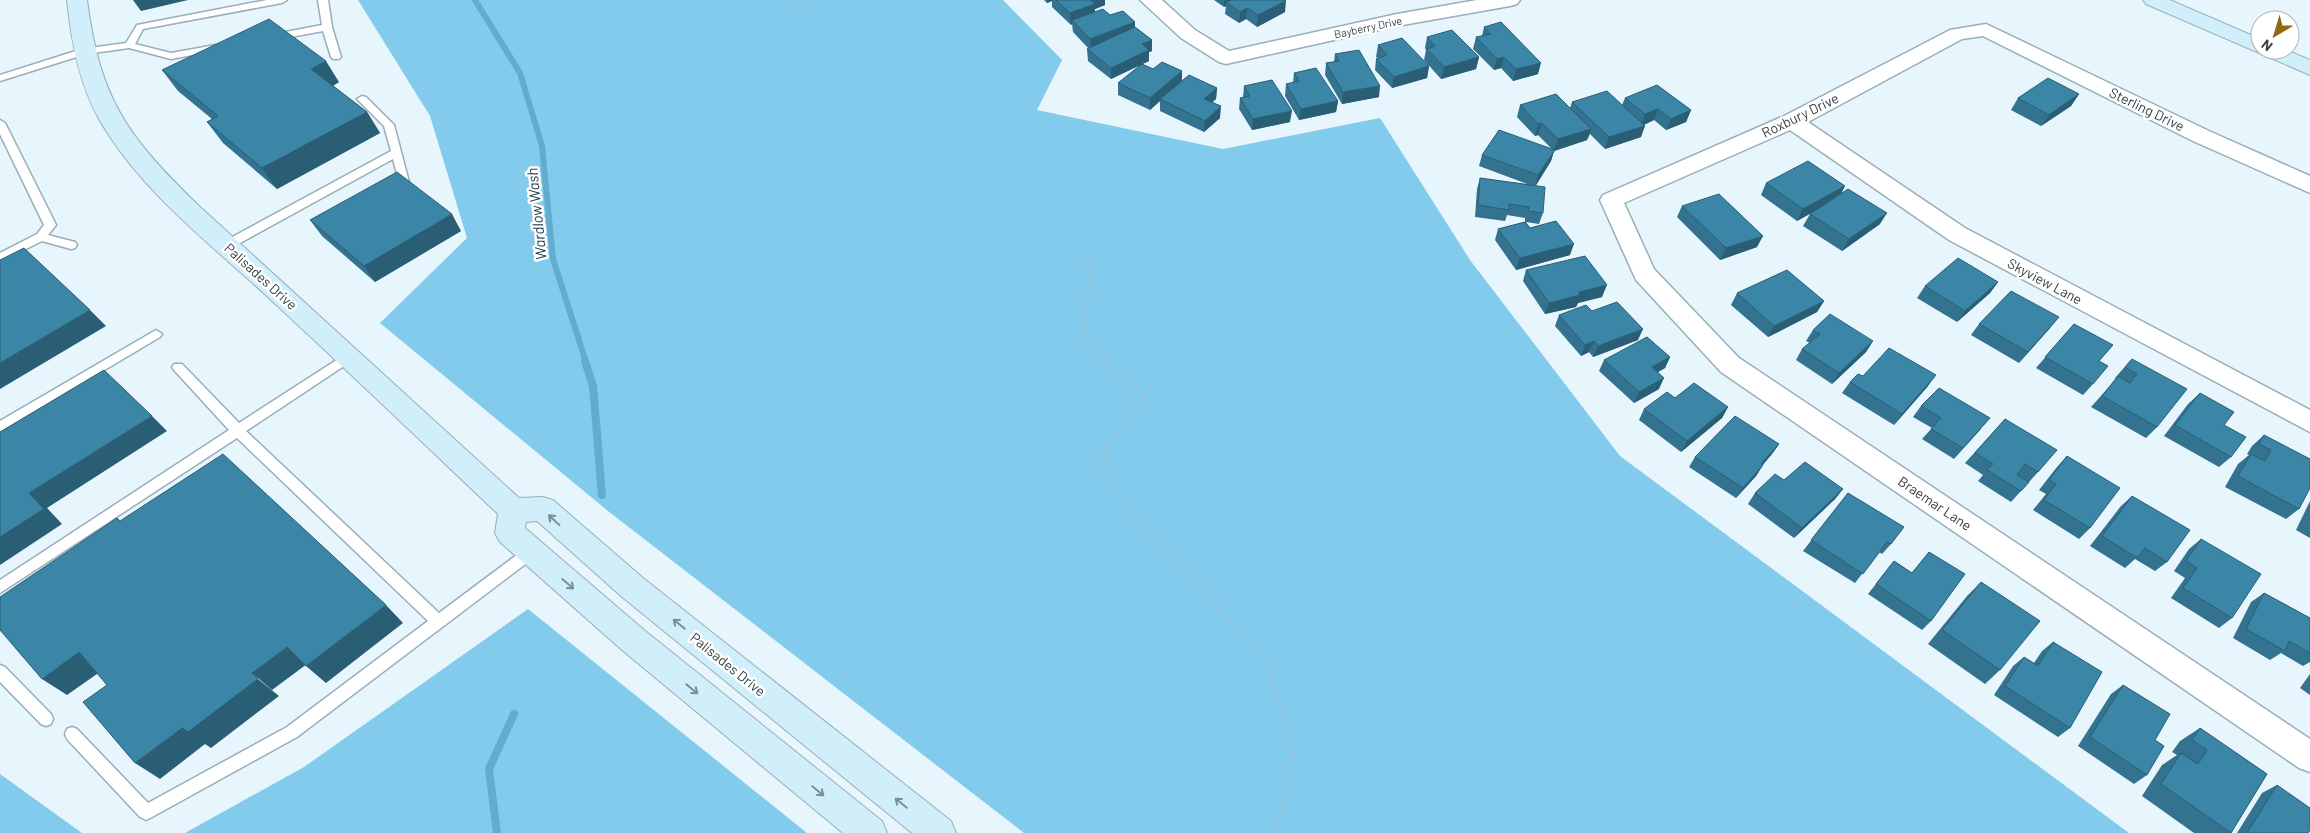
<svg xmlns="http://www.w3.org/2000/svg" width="2310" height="833" font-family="Barlow,sans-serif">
<rect width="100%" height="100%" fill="#e7f5fc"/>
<path fill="#82cbed" d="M358 0H1003L1062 60 1037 110 1223 149 1380 118 1470 260 1620 456 2129 833H1024L608 511 380 323 467 238 430 116Z
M528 609 807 833H185L304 767Z
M0 774 82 833H0Z"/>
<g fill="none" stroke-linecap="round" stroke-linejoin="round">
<path stroke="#62acce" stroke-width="6" d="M475 0 520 73 542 146 553 259 586 362"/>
<path stroke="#62acce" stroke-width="8" d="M585 361 593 386 602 495
M497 833 489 769 514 714"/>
<defs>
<path id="lane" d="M267 0H287L282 3 143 29 135 44 171 53 221 44 226 47 224 49 171 59 129 48 86 54 0 81V75L82 49 126 43 137 25Z
M318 0H328L332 27 341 57 339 59H333L331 57 323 31 275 40 270 37 275 34 322 25Z
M362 96 366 97 394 125 410 186 409 189 405 190 400 186 393 159 231 248H223L221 245 223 242 391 151 384 126 357 99Z
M0 120 5 123 56 225 48 235 75 242 77 245 75 248 71 249 42 241 0 262V253L37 234 44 225 0 134Z
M156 330 162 334 160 337 0 432V421Z
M349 352 355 357 353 360 246 431 439 613 526 548 531 546 536 548 538 552 536 556 297 737 152 817 146 820 140 817 67 739 65 734 67 729 72 727 77 729 148 803 287 727 428 621 237 438 0 593V580L229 430 174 370 172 367 174 364H182L239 423Z
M0 665 5 667 51 714 53 719 51 724 46 726 41 724 0 682Z"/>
<path id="street" d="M1140 0H1162L1195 30 1229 51 1397 14 1477 0H1520L1517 4 1510 6 1397 26 1226 64 1219 62 1181 38Z
M1986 24 2209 131 2310 176V193L2193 141 1983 36 1962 39 1808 122 1965 228 2310 410V432L1949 240 1790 130 1624 203 1654 269 1739 358 2310 739V772L2299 768 1721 372 1636 280 1600 200 1603 195 1784 116 1950 30Z"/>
<path id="secondary" d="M67 0H87C100 100 128 137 199 206L519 498 543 497 553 500 643 578 951 821 956 833H912L621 596 537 521 526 522 525 528 644 630 882 821 887 833H843L622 650 500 542 495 533 498 514C422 442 347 370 270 299 211 244 140 191 99 119 79 83 71 41 67 0Z
M2143 0H2170L2260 39V50H2286L2310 60V75L2146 4Z"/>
</defs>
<use href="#lane" stroke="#98aeb9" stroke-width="3"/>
<use href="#street" stroke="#98aeb9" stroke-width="3"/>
<use href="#secondary" stroke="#98aeb9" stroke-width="2"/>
<path stroke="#aab6bc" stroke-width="2.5" stroke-dasharray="1 3" stroke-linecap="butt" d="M792 0 810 16
M1087 260 1091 285 1082 307 1086 341 1108 362"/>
<path stroke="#aab6bc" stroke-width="4" stroke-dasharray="1 4.5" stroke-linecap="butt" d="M1107 361 1146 398 1105 447 1103 480 1269 665 1293 753 1278 823 1280 833"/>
<use href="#lane" fill="#fff" fill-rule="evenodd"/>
<use href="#street" fill="#fff" fill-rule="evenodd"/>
<use href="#secondary" fill="#d1eefb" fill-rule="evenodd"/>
</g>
<path fill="#337390" d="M1044 0H1105V5L1095 9V12L1110 15 1135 27 1152 40V51L1149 52V61L1142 64 1182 81 1217 88 1216 99 1212 102 1220 118 1204 132 1160 111V101L1150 110 1118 95V83L1140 65 1111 79 1088 61 1087 49H1089L1073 32 1072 24 1071 25 1052 7V1L1047 3Z
M1214 0H1285V12L1257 27 1246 19 1239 23 1225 14 1226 6 1224 7Z
M1484 27 1538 74 1513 81 1501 68 1494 70 1473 49 1476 37 1482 36Z
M1427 37 1479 57 1476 69 1441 79 1424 60 1426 50 1425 48Z
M1378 45 1429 66 1427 78 1392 88 1375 70 1376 59 1378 58 1376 57Z
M1335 54 1379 97 1342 104 1325 75 1326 63 1334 62Z
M162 70 339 82 333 86 367 112 380 133 277 189 223 143 207 122 212 119 178 91Z
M1294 73 1338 101 1336 112 1299 120 1285 96 1286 84 1293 83Z
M1244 86 1290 122 1252 130 1239 109 1240 98 1243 97Z
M2079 94 2071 106 2041 126 2011 110 2018 98Z
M1625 98 1691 110 1686 122 1666 130 1654 120 1644 125 1641 137 1605 149 1590 134 1587 140 1554 151 1551 161 1535 186 1543 213 1539 224 1526 222 1530 228 1570 255 1516 270 1495 240 1498 229 1525 222V218L1507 215 1505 221 1475 217 1477 189 1480 178 1530 185 1479 166 1482 155 1552 149 1538 135 1535 136 1517 117 1520 105 1570 108 1572 102 1622 105Z
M1766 183 1845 186 1841 194 1880 224 1842 251 1803 226 1810 214 1817 210 1797 221 1761 195Z
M1682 206 1757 247 1720 260 1677 217Z
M310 220 461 231 375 282 322 236Z
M1526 270 1602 297 1578 303 1576 307 1545 314 1523 281Z
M1998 282 1990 293 1957 322 1917 298 1925 286Z
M1737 293 1824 301 1817 312 1768 337 1731 305Z
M1592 311 1638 340 1593 357 1589 352 1581 356 1555 326 1559 315Z
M1979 324 2050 328 2019 363 1971 335Z
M2074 324 2099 361 2093 384 2083 395 2036 368Z
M1813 330 1873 341 1866 352 1832 384 1796 360 1802 349 1810 343 1806 341Z
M1670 357 1665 368 1658 372 1659 389 1634 403 1599 371 1604 360Z
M2132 359 2157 427 2146 438 2091 407 2116 379 2115 378 2122 370Z
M1863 376 1928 386 1894 425 1842 393 1850 382Z
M2200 393 2224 425 2231 457 2219 467 2164 436 2188 404Z
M1675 398 1728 407 1722 418 1681 452 1639 420 1644 409Z
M1921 406 1981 429 1954 459 1922 439 1932 428 1913 417Z
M2005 419 2038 472 2011 502 1978 481 1983 475 1965 463Z
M2264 435 2299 509 2286 519 2225 487 2238 464 2249 455 2247 454 2252 446Z
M1779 444 1772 454 1763 465 1756 476 1736 498 1689 467 1695 457Z
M2067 456 2090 528 2079 539 2033 510 2046 494 2039 490 2057 467Z
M1784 480 1843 489 1835 499 1794 538 1748 504 1755 493Z
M1848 493 1891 544 1882 554 1879 552 1855 583 1803 551Z
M2132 496 2167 562 2155 571 2135 559 2125 568 2090 546 2121 506Z
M2310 501V538L2296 530Z
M2201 539 2232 618 2219 628 2171 598 2185 578 2174 571 2189 549Z
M1929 552 1931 621 1922 630 1868 594 1894 561 1912 573Z
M1981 582 2000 670 1985 684 1928 644 1967 596Z
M2264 593 2310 618V662L2303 666 2281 653 2270 660 2233 638 2251 602Z
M2053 642 2070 728 2058 737 1994 695 2013 666 2024 657 2034 663 2042 651Z
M2310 674V695L2300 688Z
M2123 685 2155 740 2147 775 2134 784 2078 746 2111 694Z
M2200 728 2267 774 2231 833H2194L2142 796 2162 765 2177 755 2172 752 2180 741Z
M2277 785 2308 833H2237L2262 793Z"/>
<path fill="#295e75" d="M133 0H188L141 11Z
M1047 0H1052V1L1047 3Z
M1090 0H1105V5L1095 9V15L1072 20V24L1071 25 1070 13Z
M1224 0H1238L1226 2V6L1224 7Z
M1286 1 1285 12 1257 27 1258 15Z
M1247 8 1246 19 1239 23 1240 12Z
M1135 22V33L1091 50 1090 39Z
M1152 40V51L1149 52V61L1111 79V68L1142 44Z
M1479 57 1476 69 1441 79 1444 67Z
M1504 57 1501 68 1494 70 1497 59Z
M326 61 339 82 324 90 311 69Z
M1541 63 1538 74 1513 81 1516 69Z
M1429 66 1427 78 1392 88 1394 77Z
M1182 71V83L1160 99V101L1150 110V98Z
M1380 86 1379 97 1342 104 1343 92Z
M1217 88 1216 99 1204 110V99Z
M2079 94 2071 106 2041 126 2049 115Z
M1338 101 1336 112 1299 120 1301 109Z
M1221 106 1220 118 1204 132 1205 121Z
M1658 109 1654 120 1641 126 1645 114Z
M1691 110 1686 122 1666 130 1671 119Z
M1292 111 1290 122 1252 130 1253 119Z
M367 112 380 133 277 189 262 168Z
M1542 123 1538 135 1535 136 1538 124Z
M1645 126 1641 137 1605 149 1609 137Z
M1591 129 1587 140 1554 151 1551 161 1535 187 1538 175 1554 150 1558 139Z
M1845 186 1839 197 1797 221 1803 209Z
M1887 213 1880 224 1842 251 1849 239Z
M452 214 461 231 375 282 364 266Z
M1763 236 1757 247 1720 260 1726 248Z
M1574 244 1570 255 1516 270 1520 258Z
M1998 282 1990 293 1957 322 1965 311Z
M1607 285 1602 297 1578 303 1576 307 1545 314 1549 303 1579 292Z
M1824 301 1817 312 1768 337 1774 326Z
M90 310 106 326 0 389V363Z
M2059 317 2050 328 2019 363 2028 352Z
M1643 329 1638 340 1593 357 1598 346Z
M1594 341 1589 352 1581 356 1585 345Z
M1873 341 1866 352 1832 384 1839 373Z
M1670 357 1665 368 1647 378 1652 367Z
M1936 375 1928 386 1894 425 1902 414Z
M1664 378 1659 389 1634 403 1639 392Z
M1728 407 1722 418 1681 452 1687 441Z
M152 416 167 431 47 508 62 524 0 565V537L29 493Z
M1779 444 1772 454 1754 474 1761 464Z
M1763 465 1756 476 1736 498 1743 488Z
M1843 489 1835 499 1794 538 1802 528Z
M386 605 403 623 326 683 306 666Z
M287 647 307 664 272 690 252 673Z
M79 652 104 669 67 695 42 679Z
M258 679 279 696 211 748 205 744 160 779 135 763 182 728Z"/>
<path fill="#3b86a7" stroke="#295e75" d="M1056 0H1091L1095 4 1070 13Z
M1231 0H1285L1286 1 1258 15 1247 8 1240 12 1226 2Z
M1103 9 1110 15 1123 11 1135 22 1090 39 1072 20Z
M269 19 326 61 311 69 367 112 262 168 207 122 218 116 162 70Z
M1501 22 1541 63 1516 69 1504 57 1497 59 1476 37 1491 34 1484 27Z
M1135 27 1152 40 1142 44 1149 50 1111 68 1087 49Z
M1452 30 1479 57 1444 67 1427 49 1435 46 1427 37Z
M1402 38 1429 66 1394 77 1376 59 1387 55 1378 45Z
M1359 50 1380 86 1343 92 1326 63 1339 61 1335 54Z
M1162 62 1182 71 1150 98 1118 83 1142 64 1153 69Z
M1316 68 1338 101 1301 109 1286 84 1299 81 1294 73Z
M1189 75 1217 88 1204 99 1221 106 1205 121 1160 99Z
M2048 78 2079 94 2049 115 2018 98Z
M1272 80 1292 111 1253 119 1240 98 1250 96 1244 86Z
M1657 85 1691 110 1671 119 1658 109 1645 114 1625 98Z
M1607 91 1645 126 1609 137 1572 102Z
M1556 94 1591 129 1558 139 1542 123 1538 124 1520 105Z
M1499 130 1555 150 1538 175 1482 155Z
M1808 161 1845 186 1803 209 1766 183Z
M397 172 452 214 364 266 310 220Z
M1480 178 1545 187 1543 213 1528 211 1529 207 1509 204V210L1478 205Z
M1848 189 1887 213 1849 239 1810 214Z
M1719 194 1763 236 1726 248 1682 206Z
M1556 221 1574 244 1520 258 1498 229 1525 222 1530 228Z
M24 248 90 310 0 363V260Z
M1585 256 1607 285 1579 292 1580 295 1549 303 1526 270Z
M1958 258 1998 282 1965 311 1925 286Z
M1787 270 1824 301 1774 326 1737 293Z
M2011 291 2059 317 2028 352 1979 324Z
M1617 302 1643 329 1598 346 1594 341 1585 345 1559 315 1586 305 1592 311Z
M1830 314 1873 341 1839 373 1802 349 1820 334 1813 330Z
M2074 324 2113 345 2099 361 2108 366 2093 384 2045 357Z
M1647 337 1670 357 1652 367 1664 378 1639 392 1604 360Z
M1889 348 1936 375 1902 414 1850 382 1858 374 1863 376Z
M2132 359 2187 389 2157 427 2102 396 2118 376 2130 383 2137 374 2125 367Z
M104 370 152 416 29 493 44 509 0 537V432Z
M1694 383 1728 407 1687 441 1644 409 1667 392 1675 398Z
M1939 388 1990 418 1963 448 1931 429 1941 418 1921 406Z
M2200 393 2234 412 2224 425 2246 437 2231 457 2175 425Z
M1735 416 1779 444 1761 464 1763 465 1743 488 1695 457Z
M2005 419 2057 450 2038 472 2025 464 2017 475 2029 482 2021 491 1987 470 1993 464 1975 453Z
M2264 435 2310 459V488L2299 509 2238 476 2251 454 2265 461 2271 450 2259 444Z
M223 454 386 605 306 666 287 647 252 673 258 679 188 732 182 728 135 763 83 702 107 685 79 652 42 679 0 630V597L117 518 120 521Z
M2067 456 2120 488 2090 528 2044 500 2056 484 2049 480Z
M1805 462 1843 489 1802 528 1755 493 1775 474 1784 480Z
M1848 493 1904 527 1891 544 1887 542 1863 574 1811 540Z
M2132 496 2190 530 2167 562 2145 548 2137 558 2102 536Z
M2201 539 2261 574 2232 618 2183 588 2197 568 2186 561Z
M1929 552 1965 574 1931 621 1876 584 1894 561 1912 573Z
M1981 582 2040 621 2000 670 1942 630Z
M2264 593 2310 618V653L2289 641 2285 651 2246 629Z
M2053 642 2102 672 2070 728 2005 686 2024 657 2038 666Z
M2123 685 2170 714 2155 740 2164 746 2147 775 2090 737Z
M2200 728 2267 774 2231 833 2161 784 2181 753 2198 764 2207 750 2192 740Z
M2277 785 2310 808V830L2308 833H2247Z"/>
<defs><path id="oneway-shaft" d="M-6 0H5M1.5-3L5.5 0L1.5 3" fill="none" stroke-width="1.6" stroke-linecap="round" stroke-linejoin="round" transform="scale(1.25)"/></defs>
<g stroke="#7b8d96">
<use href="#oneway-shaft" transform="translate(554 520) rotate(-137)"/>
<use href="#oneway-shaft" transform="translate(568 584) rotate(41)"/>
<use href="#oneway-shaft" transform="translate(679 624) rotate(-141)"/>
<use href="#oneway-shaft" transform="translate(692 689) rotate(39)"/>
<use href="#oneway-shaft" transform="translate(818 791) rotate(39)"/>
<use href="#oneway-shaft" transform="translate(901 803) rotate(-141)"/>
</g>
<g text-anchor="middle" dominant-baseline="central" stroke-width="5" stroke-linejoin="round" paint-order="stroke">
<g font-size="11" fill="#353e43" stroke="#fff">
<text transform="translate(1368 27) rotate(-12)">Bayberry Drive</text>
</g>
<g font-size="14" fill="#353e43" stroke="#fff">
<text transform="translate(2147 109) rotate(26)">Sterling Drive</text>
<text transform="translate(1800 115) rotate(-26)">Roxbury Drive</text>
<text transform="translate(261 276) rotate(42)">Palisades Drive</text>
<text transform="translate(2045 281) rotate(28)">Skyview Lane</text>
<text transform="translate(1935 503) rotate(34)">Braemar Lane</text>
<text transform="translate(728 664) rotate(39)">Palisades Drive</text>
</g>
<g font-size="15" font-style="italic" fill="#173948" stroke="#fff">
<text transform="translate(536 214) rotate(-96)">Wardlow Wash</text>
</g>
</g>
<g transform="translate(2275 35) rotate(218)"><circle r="24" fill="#ffffff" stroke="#aeb2b4"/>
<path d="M0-4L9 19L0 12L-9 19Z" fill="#926912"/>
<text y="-8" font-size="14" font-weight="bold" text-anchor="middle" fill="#353e43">N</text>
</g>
</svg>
